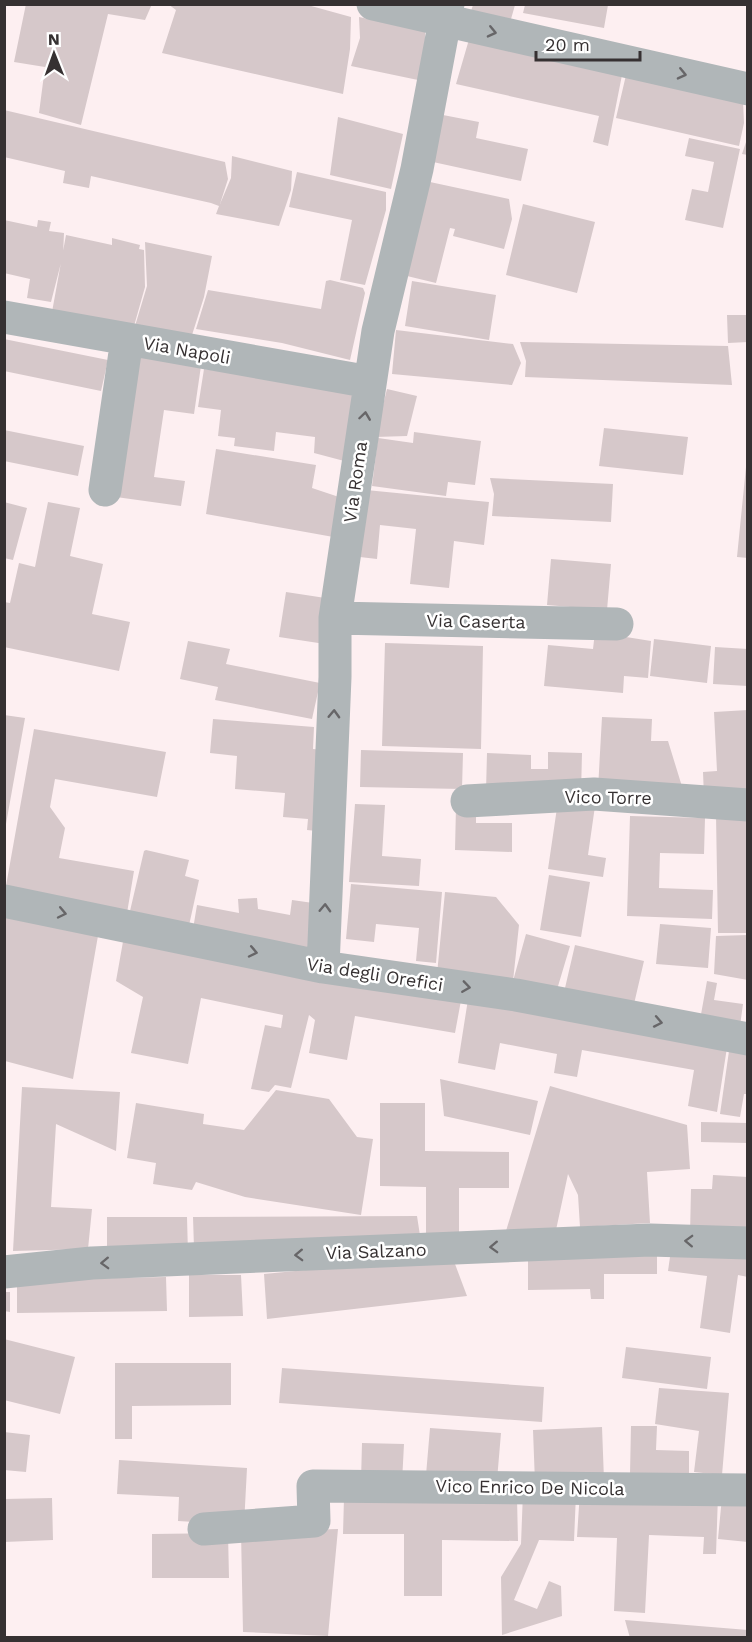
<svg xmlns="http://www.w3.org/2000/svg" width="752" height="1642" font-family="'Work Sans',sans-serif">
<rect width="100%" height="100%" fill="#fdeff1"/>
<path fill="#d6c8ca" d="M26 4H152L145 20 108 14 81 125 39 113 45 67 14 62Z
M168 4H304L351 17 350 49 343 94 162 53 176 10Z
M473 5H515L511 19 471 11Z
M525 5H608L604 28 523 13Z
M359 17 425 31V51L418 80 351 66 360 38Z
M470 36 622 75 608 146 593 142 599 116 456 84Z
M626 75 743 101 744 123 739 146 616 118Z
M4 110 225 162 228 179 220 204 231 178 232 156 292 171 291 190 279 226 216 214 219 206 211 203 91 176 89 188 63 183 65 171 4 157Z
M443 115 479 122 476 138 528 149 521 181 433 162Z
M338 117 403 134 391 189 330 175Z
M748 136V155L742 154Z
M689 138 740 149 723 228 685 220 692 189 708 192 714 162 685 156Z
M297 172 386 192V210L365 285 340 280 352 220 289 207Z
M430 182 509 199 512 219 504 249 453 236 455 229 450 228 436 283 407 276Z
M523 204 595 222 577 293 506 275Z
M4 220 37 227 38 220 51 222 49 231 64 233 63 255 51 302 27 298 30 279 4 273Z
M66 235 112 245V238L140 245 139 249 144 250 145 287 134 326 52 312Z
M145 242 212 256 204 297 192 335 135 326 147 286Z
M330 280 363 288 365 293 350 360 282 343 196 329 208 290 321 309 326 281Z
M412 281 496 295 489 340 405 326Z
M727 315H748V342L728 343Z
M396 330 513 344 521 363 512 385 392 374Z
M4 339 108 360 101 391 4 371Z
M520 342 728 346 732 385 525 377 526 361Z
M137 350 202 359 194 414 164 410 154 477 185 481 181 506 116 497Z
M204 369 358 390 348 462 314 453 315 437 276 432 274 451 234 446 235 438 218 436 221 410 198 407Z
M387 389 417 396 407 436 375 437Z
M604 428 688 437 683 475 599 466Z
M4 430 84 446 78 476 4 461Z
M414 432 481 441 475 485 448 482 446 496 372 486 378 438 413 443Z
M216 449 316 465 312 488 345 499 339 538 206 514Z
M746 467H748V558L737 557Z
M490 478 613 484 611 522 492 516 494 494Z
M366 490 489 502 484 545 454 541 449 588 410 584 416 529 380 525 377 559 360 557Z
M4 502 27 508 13 560 4 558Z
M48 502 80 508 70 556 103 564 92 614 130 622 119 671 4 647V602L10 603 19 563 35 567Z
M551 559 611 564 607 610 547 605Z
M286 592 332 599 325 644 279 637Z
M595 632 651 641 648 678 624 676 623 693 544 686 548 645 593 649Z
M654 639 711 646 707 683 650 676Z
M188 641 230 649 226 664 320 683 312 719 215 700 218 687 180 679Z
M385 643 483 646 481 749 382 746Z
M715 647 748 649V686L713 684Z
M748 710V795L704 797 703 772 717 771 714 712Z
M4 715 25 718 6 824H4Z
M602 717 652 719 651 741H668L684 793 598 789Z
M213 719 314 727 313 749 324 750 317 831 307 830 308 819 283 817 285 793 235 789 237 756 210 753Z
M34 729 166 752 157 797 55 779 50 807 65 828 59 858 134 871 126 919 4 897Z
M361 750 463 753 462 789 360 787Z
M548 752 582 753 581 794 486 791 487 753 531 755V769H548Z
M558 801 595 806 588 855 606 858 603 877 548 869Z
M355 804 385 805 382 856 421 859 419 886 349 882Z
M456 806 476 807V823H512V852L455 850Z
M716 815 748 817V933H718Z
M630 816 705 818 704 854 660 853 659 888 713 890 712 919 627 916Z
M146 850 189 860 185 876 199 880 188 930 130 911 144 851Z
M549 875 590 882 581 937 540 930Z
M351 884 442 892 436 963 416 961 419 928 376 924 374 942 346 939Z
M445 892 496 897 519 925 513 981 437 974Z
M257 898 258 909 290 915 292 900 320 904 312 950 193 929 197 905 239 913 238 899Z
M5 910 99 930 73 1079 5 1061Z
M660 924 711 928 708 968 656 964Z
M526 934 570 946 556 993 513 981Z
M748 935V980L714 974 716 936Z
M124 936 462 995 455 1033 355 1016 347 1060 309 1053 315 1020 309 1015 291 1088 275 1085 269 1092 251 1089 265 1025 281 1028 283 1015 201 998 188 1064 131 1053 143 997 116 981Z
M575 945 644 961 634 1004 565 988Z
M707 981 717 983 714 1000 743 1004 740 1026 700 1020Z
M469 993 728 1041 717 1112 688 1106 694 1070 582 1050 577 1077 554 1073 557 1054 500 1043 495 1070 458 1063Z
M730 1044 748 1047V1094H744L740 1117 720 1114Z
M440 1079 538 1101 530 1135 444 1116Z
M550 1086 687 1125 690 1169 647 1172 650 1223 580 1227 578 1195 568 1174 556 1230 506 1231Z
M22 1087 120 1092 116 1151 56 1124 51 1207 92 1209 88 1249 13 1251Z
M276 1090 329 1099 357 1137 373 1139 361 1215 245 1197 196 1182 192 1190 153 1184 156 1163 127 1158 136 1103 204 1114 203 1124 244 1130Z
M380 1103H425V1151L509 1152V1188H459V1241H426V1187L380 1186Z
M701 1122 748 1123V1143L701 1142Z
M713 1175 748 1177V1237L690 1235 691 1189H712Z
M417 1216 421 1242 194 1248 193 1217Z
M107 1217H187L188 1254 107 1257Z
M672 1243 748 1253V1277L738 1275 730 1333 700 1328 707 1276 668 1271Z
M657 1255V1274H604V1299H591L590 1289 528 1290V1257Z
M452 1256 467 1296 267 1319 264 1274Z
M189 1275H241L243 1316 189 1317Z
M166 1277 167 1311 17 1313V1280Z
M4 1292H10V1312L4 1311Z
M4 1339 75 1357 60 1414 4 1400Z
M626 1347 711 1357 707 1389 622 1378Z
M115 1363H231V1405L132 1406V1439H115Z
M282 1368 544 1387 542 1422 279 1403Z
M659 1388 729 1393 722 1475 694 1472 699 1431 655 1424Z
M631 1426H657L656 1450 689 1451V1475L630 1474Z
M602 1427 604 1480 535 1483 533 1430Z
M430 1428 501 1433 497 1480 426 1475Z
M4 1432 30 1435 26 1472 4 1470Z
M362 1443 404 1444 402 1482 361 1481Z
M119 1460 247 1468 244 1525 178 1521 179 1497 117 1494Z
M580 1491 718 1495 716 1554H703L704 1537 649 1535 645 1613 614 1611 617 1538 577 1537Z
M523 1492 576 1494 574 1541 539 1540 514 1600 537 1609 549 1581 561 1586 562 1616 502 1635 501 1577 521 1544Z
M722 1497 748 1499V1542L718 1539Z
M52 1498 53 1540 4 1542V1499Z
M344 1498H517L518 1541 442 1540V1596H404V1534H343Z
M338 1529 328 1636 243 1632 241 1532Z
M228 1533 229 1578H152V1534Z
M625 1620 748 1630V1638H630Z"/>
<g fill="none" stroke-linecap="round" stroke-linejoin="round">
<path stroke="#b0b6b8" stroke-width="33" d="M373 4 748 89
M4 317 370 382
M105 490 127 339
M335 618 617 624
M467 801 594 794 748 805
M4 901 323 967 516 995 748 1039
M323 967 335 677V618L378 331 417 169 448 4
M4 1272 92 1263 650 1240 748 1243
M204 1529 314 1521 313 1486 748 1490"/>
</g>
<defs><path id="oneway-chevron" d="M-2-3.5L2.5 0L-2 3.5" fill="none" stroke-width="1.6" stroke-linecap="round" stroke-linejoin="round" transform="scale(1.5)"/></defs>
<g stroke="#676668">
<use href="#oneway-chevron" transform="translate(492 32) rotate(13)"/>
<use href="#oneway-chevron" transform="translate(682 74) rotate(13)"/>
<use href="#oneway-chevron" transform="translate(365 416) rotate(-82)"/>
<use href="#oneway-chevron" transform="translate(334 714) rotate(-88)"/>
<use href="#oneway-chevron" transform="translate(325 908) rotate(-88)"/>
<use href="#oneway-chevron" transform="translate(62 913) rotate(12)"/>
<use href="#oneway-chevron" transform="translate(253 952) rotate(12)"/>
<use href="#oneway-chevron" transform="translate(466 987) rotate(8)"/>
<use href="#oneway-chevron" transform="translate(658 1022) rotate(11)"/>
<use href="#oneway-chevron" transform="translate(689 1241) rotate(-178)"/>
<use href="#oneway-chevron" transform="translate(494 1247) rotate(178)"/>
<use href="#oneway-chevron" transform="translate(299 1255) rotate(178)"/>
<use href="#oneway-chevron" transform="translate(105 1263) rotate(178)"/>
</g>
<g text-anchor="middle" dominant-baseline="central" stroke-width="5" stroke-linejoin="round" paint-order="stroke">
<g font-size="18" fill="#363132" stroke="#fff">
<text transform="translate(187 350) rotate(10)">Via Napoli</text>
<text transform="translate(355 482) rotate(-82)">Via Roma</text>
<text transform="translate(476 621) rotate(1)">Via Caserta</text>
<text transform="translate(608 797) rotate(1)">Vico Torre</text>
<text transform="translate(375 974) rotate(9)">Via degli Orefici</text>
<text transform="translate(376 1251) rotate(-2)">Via Salzano</text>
<text transform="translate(530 1487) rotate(1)">Vico Enrico De Nicola</text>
</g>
</g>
<rect width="752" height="1642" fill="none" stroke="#363132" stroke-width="12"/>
<g transform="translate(54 54) rotate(359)" stroke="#ffffff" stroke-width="4.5" paint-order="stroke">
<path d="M0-4.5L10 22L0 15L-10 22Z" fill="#363132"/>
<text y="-9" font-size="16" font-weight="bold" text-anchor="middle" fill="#363132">N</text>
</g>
<path d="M536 51v9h104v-9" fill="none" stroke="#363132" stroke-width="3"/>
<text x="545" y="51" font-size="18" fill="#363132" stroke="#ffffff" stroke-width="4.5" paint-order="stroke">20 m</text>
</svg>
